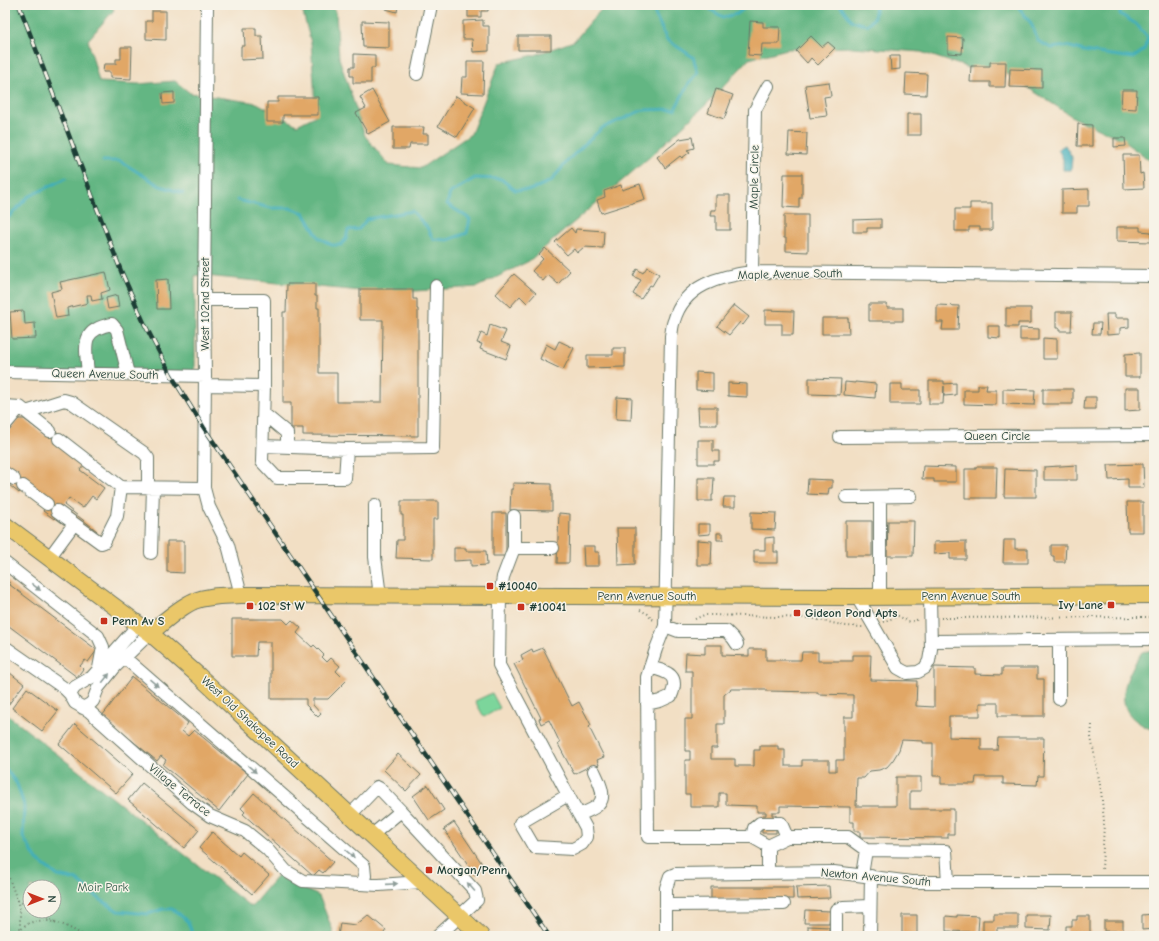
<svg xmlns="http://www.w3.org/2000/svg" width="1159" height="941" font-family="'Comic Neue',sans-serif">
<rect width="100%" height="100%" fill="#f7f3e8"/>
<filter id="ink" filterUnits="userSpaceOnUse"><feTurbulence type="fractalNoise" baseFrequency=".025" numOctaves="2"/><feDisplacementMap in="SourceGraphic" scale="8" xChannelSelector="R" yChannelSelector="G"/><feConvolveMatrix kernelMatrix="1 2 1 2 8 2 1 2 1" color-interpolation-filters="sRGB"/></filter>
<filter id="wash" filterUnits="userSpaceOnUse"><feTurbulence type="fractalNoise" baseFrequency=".012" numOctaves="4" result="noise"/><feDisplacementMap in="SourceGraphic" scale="16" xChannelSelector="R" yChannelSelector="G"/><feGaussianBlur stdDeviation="0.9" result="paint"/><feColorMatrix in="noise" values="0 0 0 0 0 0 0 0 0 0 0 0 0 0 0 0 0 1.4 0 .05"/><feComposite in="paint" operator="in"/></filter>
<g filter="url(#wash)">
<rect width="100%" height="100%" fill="#f2dfc4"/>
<path fill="#7bd59b" stroke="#4d8968" d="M492 693 500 708 484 717 475 701Z"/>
<path fill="#64b683" stroke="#427a5c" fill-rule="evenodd" d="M5 5H111L114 10 88 40 99 82 138 84 175 81 190 93 257 103 297 125 315 116 314 83 311 43 302 9V5H332L336 13 339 58 365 136 389 165 421 168 471 134 499 63 535 55 574 41 605 5H1154V167L1148 159 1117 137 1076 119 1004 72 969 68 921 52 853 47 787 49 749 59 711 100 652 155 529 261 477 287 382 293 195 275V376H5Z
M1154 650V730C1146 728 1142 725 1135 720 1112 702 1129 671 1142 652Z
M5 713 251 907 277 876 319 896 333 931V936H5ZM30 887H54V911H30Z"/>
<path fill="#3faeba" stroke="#2f7677" d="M1065 145 1072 157 1071 170H1063V159L1058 149Z"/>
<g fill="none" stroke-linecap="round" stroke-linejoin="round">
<path stroke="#3faeba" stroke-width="3" d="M709 5 711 10 723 17 737 14 748 5
M840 5 852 21 867 25 874 18 876 5
M1017 5 1031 23 1038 41 1051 48 1067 46 1084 51 1133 58 1144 50 1148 38 1136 24 1120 14 1121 5
M103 161H120L160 186 183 193
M237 200 271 208H290L304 213 319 238 332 245H341L346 239 348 230 359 229 367 219 412 211 427 227 433 239 448 240 467 233 470 219 447 204 450 193 475 178 501 179 515 190H530L551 181 570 158 602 128 643 110 675 109 688 85 698 73 693 57 667 40 655 14V5
M5 221 28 197 66 178
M5 768 17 784 24 805 23 837 37 860 58 876 77 880 101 900 118 911 148 914 163 909H172L178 913 188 922 193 936"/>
</g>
<g id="blocks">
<path fill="#e1a766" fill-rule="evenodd" d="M387 5H398L397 12 386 9Z
M468 5H488V11H481V17H468Z
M152 11H166V40L146 39V21H152Z
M483 20V26H489V51L473 52 472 39H463V21Z
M362 21 389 22V48L363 47Z
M750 21 763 22V27H780L779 44H762L761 56 748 55Z
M244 28H256V36H262L263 59 241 60V46H245Z
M518 36H551V50H518Z
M811 36 822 47 828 42 835 48 818 65 811 58 807 63 796 51Z
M948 37 963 38 962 54 948 53Z
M121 47H132L131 79 110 78V72H103L104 64H116V59H121Z
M354 54 375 55V68H371V83H353V76H350V67H354Z
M890 56H900V69L891 70Z
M467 61H484L483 94 461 93 462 77H467Z
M990 62H1006L1005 87H990V82H970L971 66H990Z
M1010 69 1042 70V88L1009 87Z
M906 73 927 74 926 95 905 94Z
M829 82 831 96 824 97 827 116 810 118 805 85Z
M716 89 733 95 724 119 708 113Z
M372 90 390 122 368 134 356 113 366 108 360 97Z
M1122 90H1137L1136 109 1121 108Z
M174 92V103L163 104 162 93Z
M456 96 475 108 457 137 438 126Z
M278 97H318V115H283V122H267V102H278Z
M907 114H921V135H907Z
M1078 124 1092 125V146H1077Z
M393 127H424L423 134H428V144H410L409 149H393Z
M789 132 807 133 806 155 788 154Z
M692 137 694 148 687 150 690 152 682 158 680 156 665 168 657 157 680 139Z
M1114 138H1125L1126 146 1114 147Z
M1123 155H1139L1140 174 1143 173 1144 188 1124 189Z
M784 174H802V198H799V208L783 207Z
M640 184 645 199 601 213 597 200 605 197 604 191 621 185 622 190Z
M1089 189V206H1077V213H1062V190Z
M716 195H730V230H716V216H710L711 210H716Z
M970 203H992V230H980V227H969V231H955V209H970Z
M784 215H808V252L786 251V238H784Z
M881 219V228H867V232H853V220Z
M1117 227H1140V231L1151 232V242L1117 241Z
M571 228 575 233 576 229 604 231 603 248 584 247 577 253 574 249 567 255 555 242Z
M545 248 570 271 558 284 548 275 543 281 532 271 543 259 539 255Z
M647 267 659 274 652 286 650 285 641 299 633 294 641 280 633 276 637 269 643 273Z
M106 272 110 290 101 293 102 299 92 301 91 295H87L88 303 67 308 68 316 56 318 51 292 62 289 60 282Z
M514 274 536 293 527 303 520 296 510 307 496 294Z
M168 279 169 309H157L156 280Z
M287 284H315V296H317V308H319V373H337V402H382L383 320H360V289H413V299H417V309H418V436L303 435V428H291V403H283V312H286Z
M117 295 119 307 108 309 106 298Z
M869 304H887V308H903V321H869Z
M734 305 749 317 743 325 740 322 729 335 717 326Z
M937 305 959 306 958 330H942L943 322H937Z
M1006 308H1031V323H1018V327H1006Z
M765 310 794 311 793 335H782V324H765Z
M24 311 25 324 35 323 36 338 12 339 10 312Z
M1056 312H1072L1071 331H1059V328H1056Z
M1106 314H1115V318H1129V327L1120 328V334L1107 335Z
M822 318H848L849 334H822Z
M1093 323H1101L1100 334H1092Z
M490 325 506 331 501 342 511 346 506 359 480 349 482 344 477 343 481 333 487 336Z
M988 326H1000V338L988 337Z
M1020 328 1039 329V340H1020Z
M1043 338 1057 339V359H1043Z
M559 341 574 348 563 370 540 359 546 344 555 349Z
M613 348H625V367L587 368V355H613Z
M1140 353V377H1125V354Z
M696 372 713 373V391L696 390Z
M809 378 841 379 840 395 809 394Z
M929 381H944V384L956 383V395L944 396V386L943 404H929Z
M845 382 855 383V382L876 384 875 398 844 395Z
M728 383 747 384V397L728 396Z
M890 384H902V390H920V404H890Z
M978 385H987L986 390H996V405L964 404V390H978Z
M1125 388H1140V410L1125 411Z
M1003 389 1035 390 1034 405 1003 404Z
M1043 389H1073V404H1043Z
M617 397 632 398 631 420 616 419Z
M1085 397H1096V409H1084Z
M698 407H717V425H699Z
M18 419H24L46 436 52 428 63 437 84 465 80 470 104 488 96 499 92 496 83 508 69 498 64 505 97 531 94 535 62 510 54 519 43 511 50 501 27 483 19 493 9 485 17 475 5 466V436Z
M698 440H713V451H719V461H714V464H698Z
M1143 464 1144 488H1128V479L1109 480 1108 465Z
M1077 465V480H1044V467Z
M923 466 956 467V482H934V479H922Z
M976 467H997L996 498H965V469H976Z
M1005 469 1036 470V497H1004Z
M698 478H714L713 495H712V501H698Z
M808 479 832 480V488H829L828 495 807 494Z
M513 483 551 484V490H552V511L510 510 511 489H513Z
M724 497H735V507H723Z
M401 501H438V519H433V559L396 558 397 540H403V515H401Z
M1127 502H1143V532H1128Z
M751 512 776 513 775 530 751 529Z
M493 513H506V556H493Z
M559 513 570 514 569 563H557Z
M846 521H872V556H846Z
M888 521H914L913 556H887Z
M698 524H710V534L698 535Z
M617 528H635V564L618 565Z
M717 533H723V540H717Z
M774 537V552H778V563H754V550H765V538Z
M697 540 712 541 711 565H697Z
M1004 540H1015V549H1028V563H1003Z
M167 541H184V573L167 572Z
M966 541V559H950V553L934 554V542Z
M1051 545H1066L1065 562H1054V556H1051Z
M583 546H595V552H599V566H584Z
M454 548H466V551H486L487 565 471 566V560L454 561Z
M5 579 11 584 10 585 97 650 88 662 85 660 80 666 83 669 77 677 5 623Z
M232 619H283L288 624 292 620 301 628 297 633 312 647 314 645 324 655 322 657 327 662 331 658 340 666 336 671 346 681 328 699H313V705L321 714 318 717 306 705V699H271V642H257L256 656H232Z
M705 645H722V655L749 656V649H766V660H801L802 652H818V661H853V655H871L870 680 917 681 916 706 934 707V667L975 668V674L1002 675V668H1037V679H1044V716H998V703H980V716H949V737L981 738V750H997L998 738H1044L1043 776H1038L1037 785 1003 784V777H976L975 784H941V776H933V743H923V741L902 740 899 750 893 760 887 767 879 770 870 771 864 778H857L856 806H896V777H921V791H910V809H954V834H948V838L860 837V831H854V822H850V807L780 806V812H772V815H776V833H762V815H766V812H757V806L726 805V793H719V807H690V794H685V760H690V751H685V719H692V671H685L686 653 705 654ZM731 689H766V691L818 692V694L853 695V717H844V760H836V771H829V760H802V766H785V750H778V746H760V750H754V766H735V759H711V748H717V724H724V695Z
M543 648 572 706 579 702 591 725 589 727 604 757 597 760 599 765 590 770 588 767 574 774 558 744 560 743 549 720 541 724 539 719 541 718 514 664 523 660 521 655 532 649 533 652Z
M5 669 24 684 8 705 5 702Z
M132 677 188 723 182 731 188 736 194 730 248 774 219 811 163 765 166 760 161 756 157 761 102 716Z
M27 688 58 711 42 731 12 708Z
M75 724 133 774 116 793 59 744Z
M398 754 421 775 406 791 384 770Z
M142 783 199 830 184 848 128 800Z
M428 785 444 810 429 820 413 796Z
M254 793 333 862 323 873 319 870 313 876 243 814 245 812 241 808Z
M454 822 485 868 475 875 444 829Z
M212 832 239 856 242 852 269 875 252 894 199 848Z
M829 886 830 898 797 899 796 887Z
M711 887H793V899H711Z
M805 910 830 911 829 923H804Z
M994 914H1018V928H997V935H983V920H994Z
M1154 914V929L1142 930V915Z
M368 915 386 930 382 936H338L340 923 356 925Z
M902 915H917V936H902Z
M957 915 979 916 978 932 946 931V916L957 917Z
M1026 915H1051L1050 930 1026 929Z
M1077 916H1090V936H1066V926H1072V920H1077Z
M1104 921H1123V932H1132V936H1120V931H1104Z
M808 926 829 927V936H808Z"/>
</g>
</g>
<g filter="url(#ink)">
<use href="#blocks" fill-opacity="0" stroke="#697666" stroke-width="1"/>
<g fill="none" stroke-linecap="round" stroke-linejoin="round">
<defs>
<path id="minor" d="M207 5 204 300 205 376 204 488 209 507 228 545 241 595
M417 74 431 5
M752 272 755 110 768 86
M204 300H264V386L262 462 277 478H345L347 449 433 448 436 286
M5 372 205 376
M88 374C86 347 79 330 112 324L117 330 128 374
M205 385 264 386
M5 406 20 407 50 431
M26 412 64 400 71 402 144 453 148 458V488
M264 414 287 433V447
M5 425 20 407
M840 437 1154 435
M59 439 121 487 204 488
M263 446 347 449
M5 473 14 479
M23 486 47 504
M846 497 911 496
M880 497V597
M375 505V557L380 596
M57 511 101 543 104 542 117 516 121 487
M514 516V548L503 577 500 596 499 665 568 795 520 823 534 847 573 849 582 844 587 837 586 828 579 815
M514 548H553
M151 553 153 488
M49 558 74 524
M5 563 98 636 103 647 99 668
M857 597 898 668 907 673 918 672 925 668 929 661 931 649 930 596
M665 626 678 631H726L733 638 737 644
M1059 640V699
M931 641 1154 639
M5 647 64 688 70 694 75 703 89 711 192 803 210 816 245 831 267 849 286 871 303 881 379 885 422 882
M125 658 364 866 365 876 362 884
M70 694 75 687 92 677 139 624
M647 704 660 701 671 696C680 675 668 672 650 667
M83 708 90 704 93 701 98 688 115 667 150 633
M568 795 579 815C585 812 595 809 599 804 607 795 598 780 594 771
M350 815 377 787 379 788 401 811
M372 835 401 811 475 891 477 900 438 936
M752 837 754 828 760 823H781L787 837
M768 846 787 837H848L866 850 946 851 948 882
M768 872V846L752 837H648L647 677 656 649 665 626 671 336C672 331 672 325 674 321 684 285 720 276 752 272L1154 276
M862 875 866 850
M666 905 784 904
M666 936V888L670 876 675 874 834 872 911 882H1154
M836 936V910L843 907 870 906
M870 936 871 876"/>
<path id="major" d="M5 525 150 633 199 676 481 936
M150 633C164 622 178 608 194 601 209 595 225 596 241 595L857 597 1154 595"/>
</defs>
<use href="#minor" stroke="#697666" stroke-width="14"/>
<use href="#major" stroke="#697666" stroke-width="18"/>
<path stroke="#697666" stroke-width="2" stroke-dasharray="1 3" stroke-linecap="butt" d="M640 610 648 614 651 619 655 620
M941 618 1154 617
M695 619 704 615H713L810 618 846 626 863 627
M883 622 898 616 910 622 919 619
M1092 725 1091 737 1101 790 1104 821 1102 871
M5 867 17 900 30 907
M17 900 20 911V930
M37 911 55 922
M18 936C23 920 40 919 54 922 65 924 76 932 86 936"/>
<use href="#minor" stroke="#fff" stroke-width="12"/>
<use href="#major" stroke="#eac769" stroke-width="16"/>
<defs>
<path id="rail" d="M19 5 121 271 145 325 171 375 204 428 549 936"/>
</defs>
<use href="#rail" stroke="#1f3d34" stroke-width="4.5"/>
<use href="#rail" stroke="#f7f3e8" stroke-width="3" stroke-dasharray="9" stroke-linecap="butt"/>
</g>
<defs><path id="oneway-solid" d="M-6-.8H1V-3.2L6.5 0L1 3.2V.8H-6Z"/></defs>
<g fill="#8f9e9a">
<use href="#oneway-solid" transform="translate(36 587) rotate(38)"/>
<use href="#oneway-solid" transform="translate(106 678) rotate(-51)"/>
<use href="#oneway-solid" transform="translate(154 683) rotate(41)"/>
<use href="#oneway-solid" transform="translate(252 769) rotate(41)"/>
<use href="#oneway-solid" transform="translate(350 854) rotate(41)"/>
<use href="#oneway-solid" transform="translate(392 884) rotate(-4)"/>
<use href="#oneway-solid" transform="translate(471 887) rotate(-131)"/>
</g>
</g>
<g fill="#c8321e" stroke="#f7f3e8" stroke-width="1.5">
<rect x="486" y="582" width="8" height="8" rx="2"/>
<rect x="1107" y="601" width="8" height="8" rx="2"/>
<rect x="246" y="602" width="8" height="8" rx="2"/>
<rect x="517" y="603" width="8" height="8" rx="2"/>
<rect x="793" y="609" width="8" height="8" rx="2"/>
<rect x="100" y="617" width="8" height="8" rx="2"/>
<rect x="425" y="866" width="8" height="8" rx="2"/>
</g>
<g text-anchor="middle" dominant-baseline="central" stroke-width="3" stroke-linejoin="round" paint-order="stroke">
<g font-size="12" fill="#1f3d34" stroke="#f7f3e8">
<text transform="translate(754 177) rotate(-89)">Maple Circle</text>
<text transform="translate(790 274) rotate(-1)">Maple Avenue South</text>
<text transform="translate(205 304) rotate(-90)">West 102nd Street</text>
<text transform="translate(105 374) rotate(1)">Queen Avenue South</text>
<text x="997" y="436">Queen Circle</text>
<text x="647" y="596">Penn Avenue South</text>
<text x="971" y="596">Penn Avenue South</text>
<text transform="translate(250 722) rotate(43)">West Old Shakopee Road</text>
<text transform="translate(180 790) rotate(39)">Village Terrace</text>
<text transform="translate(876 877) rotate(5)">Newton Avenue South</text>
</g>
<g font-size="12" font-weight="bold" fill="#1f3d34" stroke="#f7f3e8" text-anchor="start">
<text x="498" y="586">#10040</text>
<text x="1103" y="605" text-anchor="end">Ivy Lane</text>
<text x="258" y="606">102 St W</text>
<text x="529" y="607">#10041</text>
<text x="805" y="613">Gideon Pond Apts</text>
<text x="112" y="621">Penn Av S</text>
<text x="437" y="870">Morgan/Penn</text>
</g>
<g font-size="12" fill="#315b49" stroke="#f7f3e8">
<text x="103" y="887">Moir Park</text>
</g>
</g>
<rect width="1159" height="941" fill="none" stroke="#f7f3e8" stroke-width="20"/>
<g transform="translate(42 899) rotate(90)"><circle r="19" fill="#f7f3e8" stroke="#a1aaa0"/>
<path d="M0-3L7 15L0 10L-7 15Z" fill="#c8321e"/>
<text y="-6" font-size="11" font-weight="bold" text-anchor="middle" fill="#1f3d34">N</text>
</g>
</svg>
